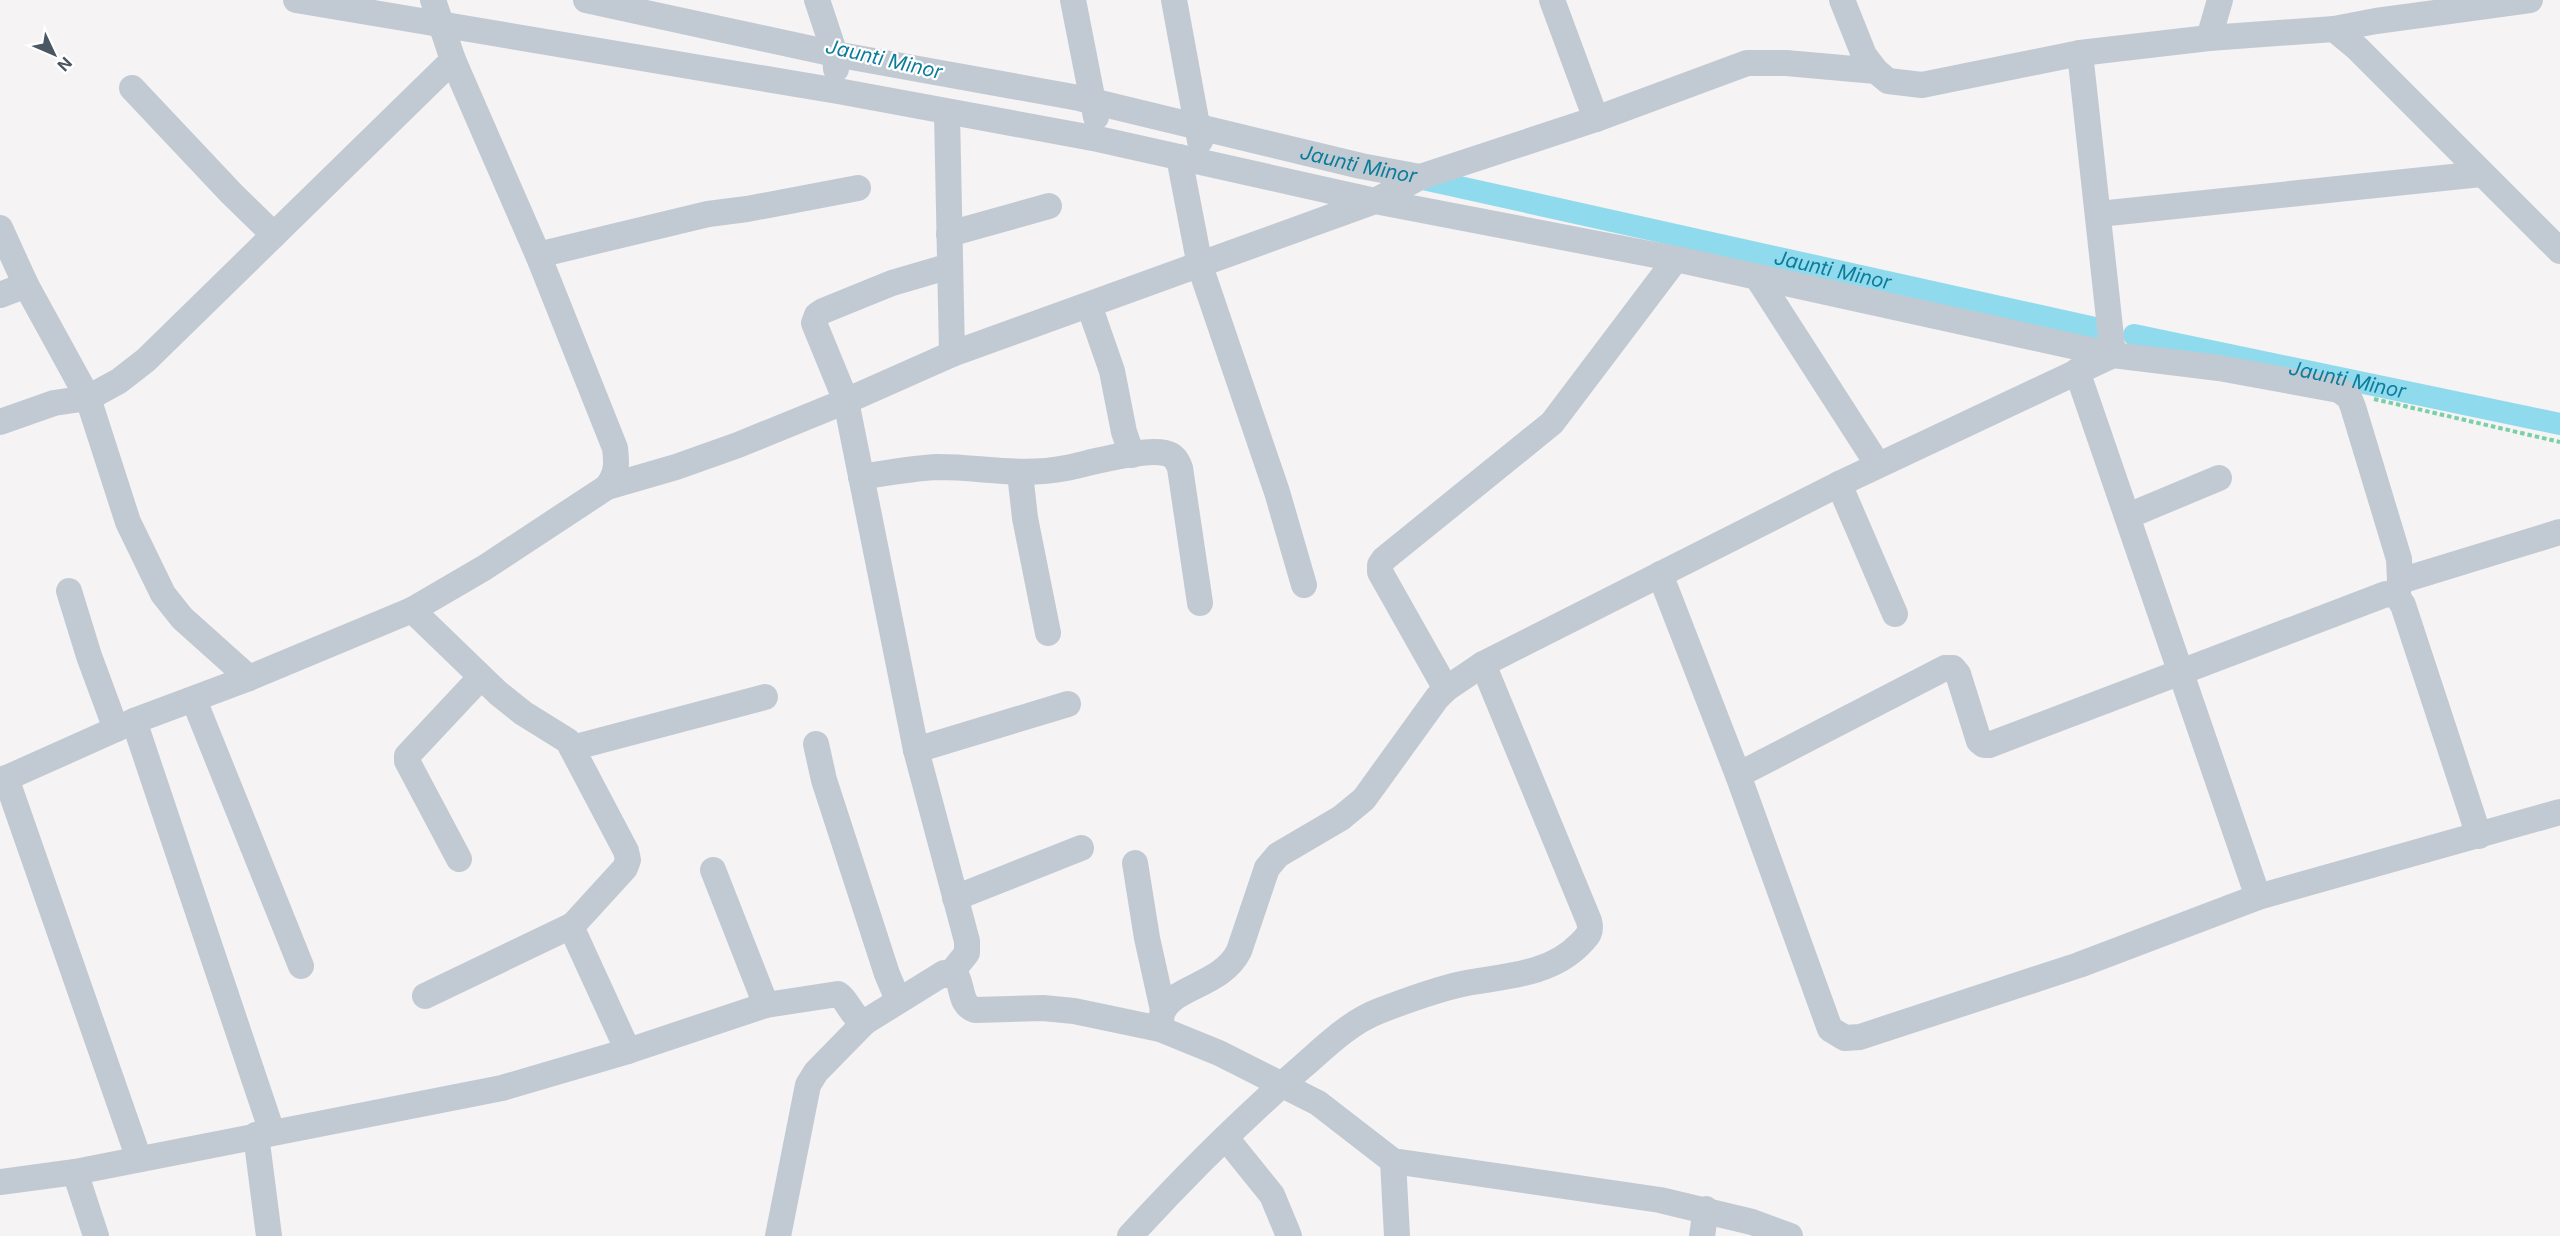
<svg xmlns="http://www.w3.org/2000/svg" width="2560" height="1236" font-family="Inter,sans-serif">
<rect width="100%" height="100%" fill="#f5f3f3"/>
<g fill="none" stroke-linecap="round" stroke-linejoin="round">
<g stroke="#90daee" stroke-width="22">
<path id="s1" d="M1414 177 2095 328"/>
<path id="s2" d="M2134 335 2560 424"/>
</g>
<path stroke="#7ad0a6" stroke-width="4" stroke-dasharray="4.5 3" stroke-linecap="butt" d="M2374 399 2560 442"/>
<g stroke="#c1cad2" stroke-width="26">
<path d="M296 0 838 91 1098 139 1375 201 1676 259 2113 355 2219 368 2339 390 2349 397 2353 407 2399 559 2400 581 2397 596"/>
<path d="M433 0 453 60 538 255 615 448C617 464 617 474 607 487"/>
<path id="s3" d="M586 0 835 54 1079 98 1361 166 1420 177"/>
<path d="M817 0 835 54 836 69"/>
<path d="M1073 0 1096 117"/>
<path d="M1174 0 1200 141"/>
<path d="M1552 0 1596 119"/>
<path d="M1842 0 1864 55 1876 71 1888 81 1922 85 2080 53 2209 38 2334 29 2376 21 2530 0"/>
<path d="M2334 29 2357 48 2560 251"/>
<path d="M2209 38 2220 0"/>
<path d="M2080 53 2113 355"/>
<path d="M132 88 232 194 274 235"/>
<path d="M947 113 952 354"/>
<path d="M1179 157 1200 266 1277 492 1304 585"/>
<path d="M2099 214 2481 174"/>
<path d="M0 228 26 285 88 398 128 522 163 594 182 618 249 678"/>
<path d="M949 234 1049 206"/>
<path d="M538 255 708 214 747 209 858 188"/>
<path d="M950 266 892 283 823 311 817 315 814 323 846 401 916 750 967 941V953L951 973"/>
<path d="M1757 277 1878 465"/>
<path d="M0 295 26 285"/>
<path d="M1089 305 1112 371 1124 432 1132 455"/>
<path d="M2077 371 2258 897"/>
<path d="M0 422 54 403 88 398 119 381 146 360 453 60"/>
<path d="M1020 473 1025 518 1048 633"/>
<path d="M861 477C887 473 912 468 938 467 983 467 1020 477 1066 468 1090 463 1143 448 1165 453 1174 455 1177 460 1180 468L1200 603"/>
<path d="M1839 484 1895 614"/>
<path d="M2128 516 2219 478"/>
<path d="M1660 574 1738 775 1830 1029 1845 1038 1860 1037 2079 965 2258 897 2560 812"/>
<path d="M2400 581 2560 532"/>
<path d="M69 591 89 656 116 729"/>
<path d="M412 610 498 693 523 713 568 741 626 851 628 860 625 868 573 925 574 933 628 1051"/>
<path d="M1446 689 1380 572V565L1384 559 1552 423 1676 259"/>
<path d="M194 700 301 966"/>
<path d="M134 721 272 1132"/>
<path d="M816 744 824 780 887 974 898 1000"/>
<path d="M572 748 765 697"/>
<path d="M916 750 1068 704"/>
<path d="M1738 775 1945 668H1953L1958 674 1979 741 1984 745H1989L2386 594 2397 596 2403 605 2479 836"/>
<path d="M6 778 139 1159"/>
<path d="M0 781 134 721 249 678 412 610 484 568 607 487 676 467 738 445 846 401 952 354 1375 201 1420 177 1596 119 1747 63H1786L1876 71"/>
<path d="M459 859 407 761V756L480 678"/>
<path d="M1135 863 1147 938 1163 1010"/>
<path d="M713 870 766 1005"/>
<path d="M955 898 1081 848"/>
<path d="M425 996 573 925"/>
<path d="M1160 1029C1161 1023 1161 1016 1163 1011 1175 986 1222 985 1239 951L1267 868 1278 855 1341 818 1364 799 1437 698 1446 689 1483 664 1839 484 2113 355"/>
<path d="M256 1135 269 1236"/>
<path d="M1226 1138 1272 1195 1289 1236"/>
<path d="M1393 1161 1397 1236"/>
<path d="M75 1172 96 1236"/>
<path d="M0 1182 75 1172 502 1088 628 1051 766 1005 838 994C849 1001 852 1019 865 1022L944 973 957 977C963 989 960 1005 975 1010L1043 1008 1074 1011 1160 1029 1219 1053 1318 1103 1393 1161 1660 1200 1752 1222 1790 1236"/>
<path d="M778 1236 808 1085 816 1072 865 1022"/>
<path d="M1130 1236C1184 1177 1241 1120 1302 1067 1325 1047 1350 1022 1379 1011 1405 1001 1434 990 1462 984 1502 976 1549 976 1580 944 1588 936 1592 932 1589 921L1483 664"/>
<path d="M1702 1236 1706 1209"/>
</g>
</g>
<g text-anchor="middle" dominant-baseline="central" stroke-width="4.5" stroke-linejoin="round" paint-order="stroke">
<g font-size="20" font-style="italic" fill="#0c7c9b" stroke="#fff">
<text transform="translate(884 59) rotate(13)">Jaunti Minor</text>
<text stroke="none"><textPath href="#s3" startOffset="790">Jaunti Minor</textPath></text>
<text stroke="none"><textPath href="#s1" startOffset="429">Jaunti Minor</textPath></text>
<text stroke="none"><textPath href="#s2" startOffset="218">Jaunti Minor</textPath></text>
</g>
</g>
<g transform="translate(54 54) rotate(134)" stroke="#ffffff" stroke-width="4.5" paint-order="stroke">
<path d="M0-4.5L10 22L0 15L-10 22Z" fill="#4a5661"/>
<text y="-9" font-size="16" font-weight="bold" text-anchor="middle" fill="#4a5661">N</text>
</g>
</svg>
